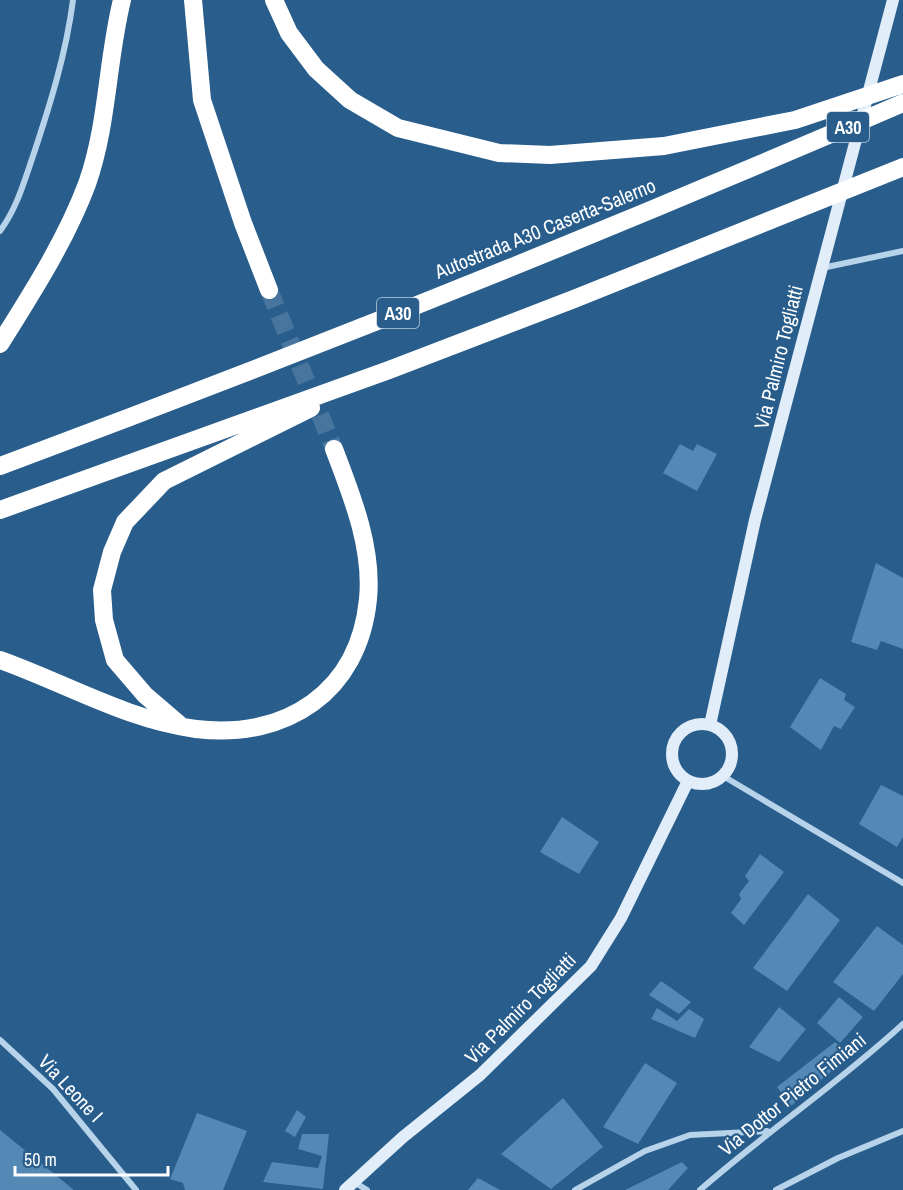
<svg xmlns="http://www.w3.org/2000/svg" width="903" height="1190" font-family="'Archivo Narrow',sans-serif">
<rect width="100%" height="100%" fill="#285d8c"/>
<path fill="#5488b5" d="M680 444 693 451 697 444 717 454 697 491 663 473Z
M876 563 903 578V649L881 641 877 650 851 642Z
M820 678 846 694 844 700 855 707 841 729 834 726 821 750 790 727Z
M881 785 903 796V837L897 847 859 824Z
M562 817 599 842 579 874 540 852Z
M760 854 784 872 744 925 731 913 741 899 739 894 749 881 745 876Z
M808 894 840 920 787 991 753 968Z
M877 926 903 945V974L874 1011 833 982Z
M661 981 691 1002 679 1014 649 995Z
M839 997 863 1017 840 1043 817 1023Z
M779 1007 806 1029 779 1062 749 1047Z
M657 1008 677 1021 689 1009 704 1019 695 1038 651 1019Z
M835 1042 850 1056 815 1085 813 1082 806 1088 807 1092 791 1106 777 1087Z
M645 1063 677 1083 638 1144 603 1127Z
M563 1098 603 1147 551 1189 501 1154Z
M297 1110 306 1117 295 1137 285 1131Z
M197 1113 247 1131 223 1190H185L183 1183 170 1179Z
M0 1130 74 1190H0Z
M302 1134H329L323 1189 263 1182 272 1162 318 1168 322 1156 298 1149Z
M682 1162 688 1168 668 1190H625Z
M478 1178 500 1190H468Z"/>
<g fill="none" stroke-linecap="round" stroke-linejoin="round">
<path stroke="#48759d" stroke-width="18" stroke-dasharray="18 9" stroke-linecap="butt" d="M269 290 334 449"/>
<path stroke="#b7d3ea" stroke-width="6" d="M0 231C17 208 24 182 33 156 50 105 66 54 73 0
M822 268 903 251
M723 776 903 883
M0 1040 53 1089 136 1190
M354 1182 367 1190
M575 1190 645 1151 690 1135 767 1131
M700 1190C766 1132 839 1083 903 1024
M776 1190 838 1158 903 1131"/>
<path stroke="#e1eef9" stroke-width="12" d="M672 754a30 30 0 1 1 60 0a30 30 0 1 1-60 0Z
M710 725 755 520 893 0
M345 1190 403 1137 480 1075 591 966 621 918 688 781"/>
<path stroke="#fff" stroke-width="18" d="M193 0 202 100 243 223 269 290
M274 0 289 33 316 69 350 100 398 128 499 153 550 155 664 146 795 120 903 84
M0 344C32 293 66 240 87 184 108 125 107 60 122 0
M0 466C304 353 605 232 903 103
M0 510 389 370 574 299 903 167
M0 660C65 683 127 720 196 729 286 740 359 692 368 599 373 548 352 496 334 449
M180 725 145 695 115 660 104 620 102 590 112 552 125 522 164 481 311 408"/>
</g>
<g text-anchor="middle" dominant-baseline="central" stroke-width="4.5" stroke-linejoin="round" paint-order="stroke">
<g fill="#285d8c" stroke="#becedc" stroke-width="1.5">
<rect x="827" y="112" width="42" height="30" rx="4.5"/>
<rect x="377" y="298" width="42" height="30" rx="4.5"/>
</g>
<g font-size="18" font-weight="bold" fill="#fff">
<text x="848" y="127">A30</text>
<text x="398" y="313">A30</text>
</g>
<g font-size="20" fill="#fff" stroke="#285d8c">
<text transform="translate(545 228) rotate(-22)">Autostrada A30 Caserta-Salerno</text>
<text transform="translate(778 357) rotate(-76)">Via Palmiro Togliatti</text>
<text transform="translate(520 1008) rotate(-45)">Via Palmiro Togliatti</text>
<text transform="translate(71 1088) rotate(47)">Via Leone I</text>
<text transform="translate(792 1094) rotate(-39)">Via Dottor Pietro Fimiani</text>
</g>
</g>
<path d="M15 1166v9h153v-9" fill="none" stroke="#ffffff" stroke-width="3"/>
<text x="24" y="1166" font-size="18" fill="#ffffff" stroke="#285d8c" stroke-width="4.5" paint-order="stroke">50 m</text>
</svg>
